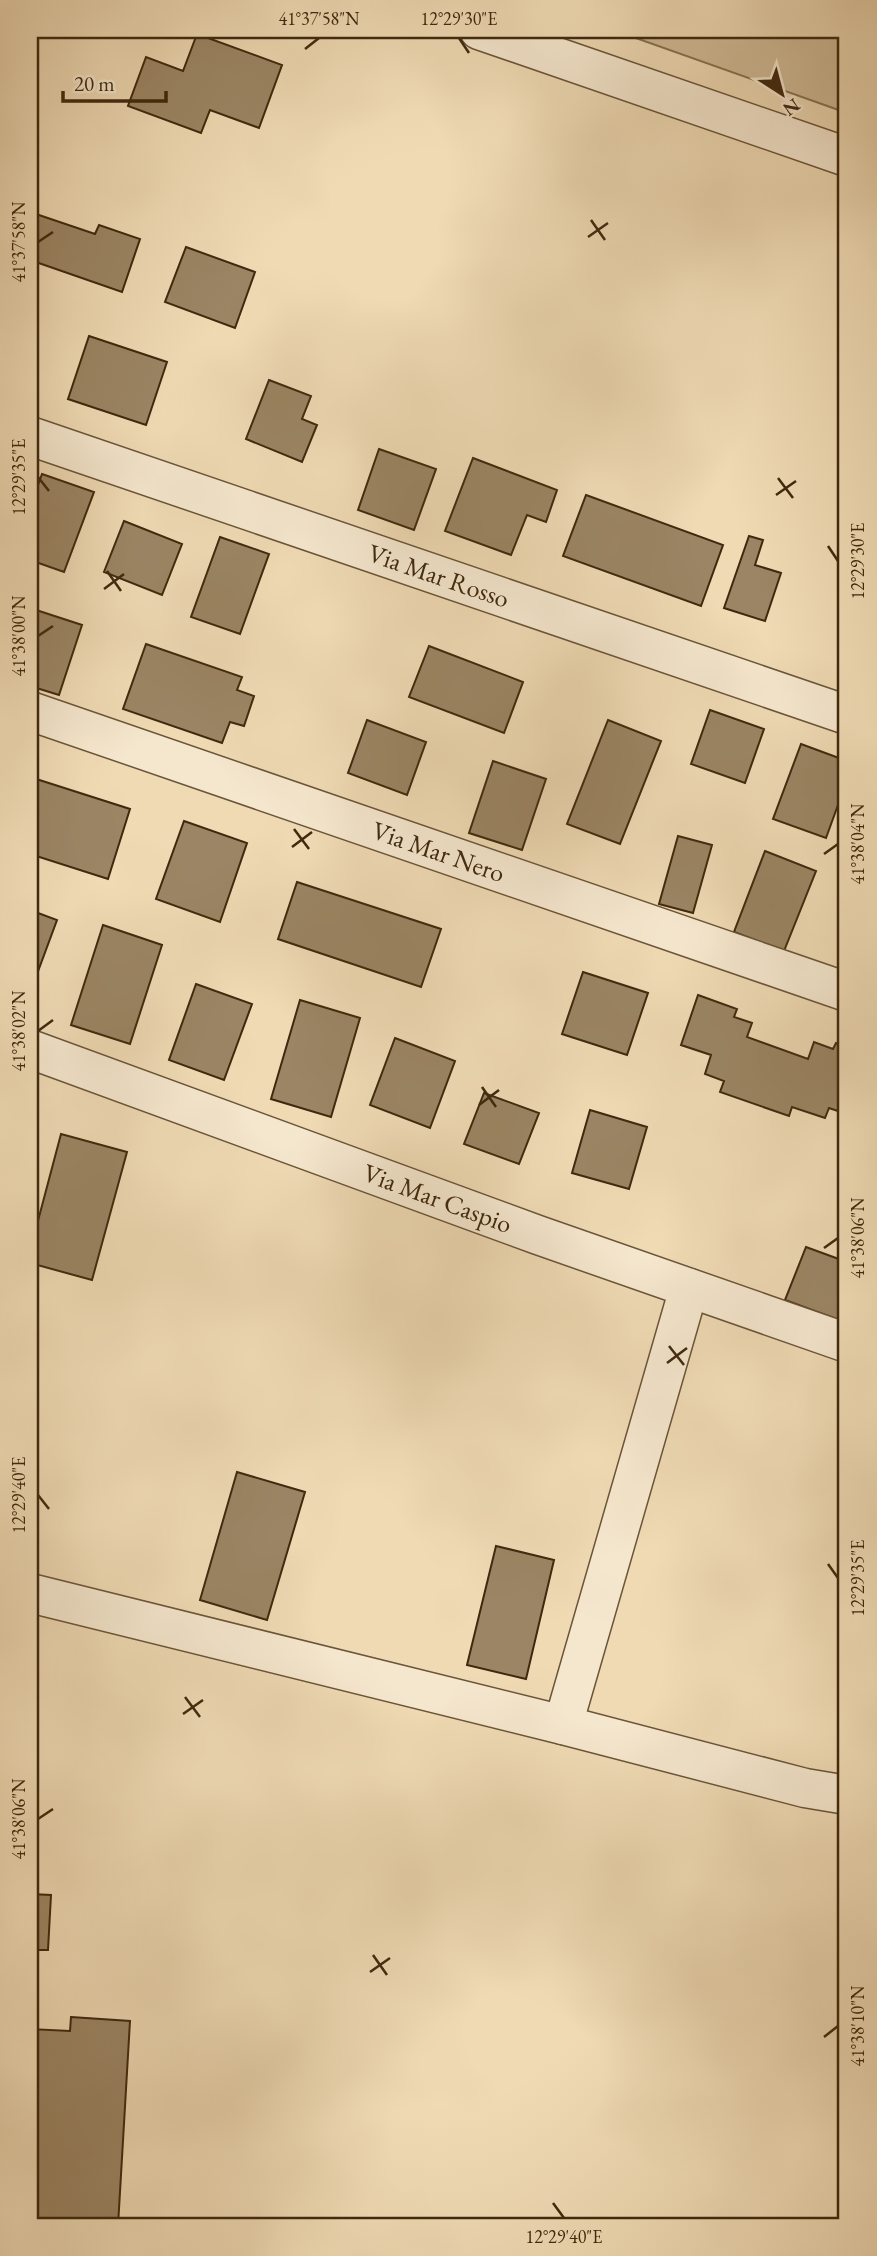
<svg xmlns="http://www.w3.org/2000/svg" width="877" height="2256" font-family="'EB Garamond',serif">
<rect width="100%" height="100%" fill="#efdab4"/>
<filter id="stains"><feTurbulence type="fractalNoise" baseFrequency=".00286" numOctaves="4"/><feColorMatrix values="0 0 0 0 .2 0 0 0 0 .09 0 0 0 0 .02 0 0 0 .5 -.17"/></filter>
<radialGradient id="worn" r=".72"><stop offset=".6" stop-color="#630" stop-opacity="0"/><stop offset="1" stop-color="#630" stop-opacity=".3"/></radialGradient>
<path fill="#d1bc98" stroke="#887253" stroke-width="2" d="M613 30H847V113L633 37Z"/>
<path fill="#9b8564" stroke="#3f290e" stroke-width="2" d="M197 34 282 65 259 128 210 110 201 133 128 106 146 57 183 71Z
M30 212 95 234 99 225 140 239 122 292 30 260Z
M186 247 255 272 235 328 165 302Z
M89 336 167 362 146 425 68 399Z
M269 380 311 396 302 419 317 425 302 462 246 439Z
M379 449 436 469 414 530 358 510Z
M473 458 557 490 546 522 527 515 511 555 445 531Z
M42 474 94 492 64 572 30 560V507Z
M586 495 723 545 701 606 563 556Z
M124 521 182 544 162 595 104 572Z
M749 536 763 540 755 565 781 573 765 621 724 608Z
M220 537 269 554 240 634 191 617Z
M30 608 82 625 59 695 30 686Z
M146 644 242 677 237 690 254 696 244 726 230 722 222 743 123 709Z
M429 646 523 682 504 733 409 697Z
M710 710 764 729 745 783 691 764Z
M367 720 426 742 407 795 348 773Z
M608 720 661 741 620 844 567 824Z
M801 744 847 761V780L826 838 773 819Z
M493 761 546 779 522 850 469 833Z
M30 777 130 809 108 879 30 854Z
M184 821 247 843 220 922 156 899Z
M678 836 712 845 693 913 659 904Z
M765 851 816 871 784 951 734 932Z
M297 882 441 929 421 987 278 939Z
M30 910 57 920 30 993Z
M103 925 162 945 130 1044 71 1025Z
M583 972 648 993 627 1055 562 1034Z
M196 984 252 1004 224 1080 169 1060Z
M698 995 737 1009 734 1017 752 1023 747 1037 808 1059 814 1042 833 1049 836 1043 847 1047V1114L829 1108 825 1118 792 1107 789 1116 720 1092 724 1081 705 1074 711 1055 681 1045Z
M300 1000 360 1018 331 1117 271 1099Z
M395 1038 455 1061 430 1128 370 1105Z
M484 1093 539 1113 519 1164 464 1144Z
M590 1110 647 1127 629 1189 572 1173Z
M61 1134 127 1152 92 1280 30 1263V1251Z
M806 1247 847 1262V1323L785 1300Z
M237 1472 305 1492 267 1620 200 1600Z
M496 1546 554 1560 526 1679 467 1665Z
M30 1894 51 1895 48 1950H30Z
M71 2017 130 2021 118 2226H30V2029L70 2031Z"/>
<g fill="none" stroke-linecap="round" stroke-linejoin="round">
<defs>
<g id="minor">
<path d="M479 30 847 157"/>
<path id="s1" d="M30 436 847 715"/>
<path id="s2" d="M30 711 847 992"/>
<path id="s3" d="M30 1049 538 1235 847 1343"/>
<path d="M30 1593 563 1725 805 1788 847 1795"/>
<path d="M563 1725 689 1288"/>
</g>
</defs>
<use href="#minor" stroke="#6b5538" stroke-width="41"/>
<use href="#minor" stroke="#f5e7ce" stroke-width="38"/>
</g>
<path fill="none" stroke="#3f290e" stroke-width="2.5" d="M459 38 469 53M305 49 319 38M591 220 605 240M588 237 608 223M38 242 53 232M38 477 49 491M778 478 793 498M776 495 796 481M828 546 838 561M107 571 121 591M104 589 124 574M38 636 53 626M294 829 309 849M292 847 312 832M824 854 838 844M38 1031 53 1020M482 1087 496 1107M479 1105 499 1090M824 1248 838 1238M669 1346 684 1365M667 1363 687 1348M38 1495 49 1509M828 1564 838 1578M185 1697 200 1717M183 1714 203 1700M38 1819 53 1809M373 1955 387 1975M370 1972 390 1958M824 2037 838 2026M553 2203 564 2218"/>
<g text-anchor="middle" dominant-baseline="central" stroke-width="5" stroke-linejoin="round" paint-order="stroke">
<g font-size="26" fill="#3f290e" stroke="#f5e7ce">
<text stroke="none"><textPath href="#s1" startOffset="432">Via Mar Rosso</textPath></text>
<text stroke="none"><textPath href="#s2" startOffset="432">Via Mar Nero</textPath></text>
<text stroke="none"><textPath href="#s3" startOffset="434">Via Mar Caspio</textPath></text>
</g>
</g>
<rect width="877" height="2256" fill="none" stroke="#efdab4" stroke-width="77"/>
<g transform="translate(782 94) rotate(144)" stroke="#f5e7ce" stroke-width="5" paint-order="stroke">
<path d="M0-5L12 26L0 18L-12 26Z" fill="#3f290e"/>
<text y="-10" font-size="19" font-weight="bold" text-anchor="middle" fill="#3f290e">N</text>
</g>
<path d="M63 91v10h103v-10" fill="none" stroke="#3f290e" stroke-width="3.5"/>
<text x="74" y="91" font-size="21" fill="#3f290e" stroke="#f5e7ce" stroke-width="5" paint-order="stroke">20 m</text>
<rect x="38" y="38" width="800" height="2180" fill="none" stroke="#3f290e" stroke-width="2.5"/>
<g font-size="18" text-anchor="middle" fill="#3f290e">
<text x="319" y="25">41°37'58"N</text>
<text x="459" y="25">12°29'30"E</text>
<text transform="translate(19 242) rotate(-90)" y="6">41°37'58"N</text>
<text transform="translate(19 477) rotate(-90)" y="6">12°29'35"E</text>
<text transform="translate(858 561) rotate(-90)" y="6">12°29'30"E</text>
<text transform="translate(19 636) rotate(-90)" y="6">41°38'00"N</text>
<text transform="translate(858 844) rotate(-90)" y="6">41°38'04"N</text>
<text transform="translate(19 1031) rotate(-90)" y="6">41°38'02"N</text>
<text transform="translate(858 1238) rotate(-90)" y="6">41°38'06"N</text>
<text transform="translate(19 1495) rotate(-90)" y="6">12°29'40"E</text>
<text transform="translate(858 1578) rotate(-90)" y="6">12°29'35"E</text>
<text transform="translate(19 1819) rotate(-90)" y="6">41°38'06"N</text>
<text transform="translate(858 2026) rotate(-90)" y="6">41°38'10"N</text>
<text x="564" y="2243">12°29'40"E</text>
</g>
<rect width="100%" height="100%" filter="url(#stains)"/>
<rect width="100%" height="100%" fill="url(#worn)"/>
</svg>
